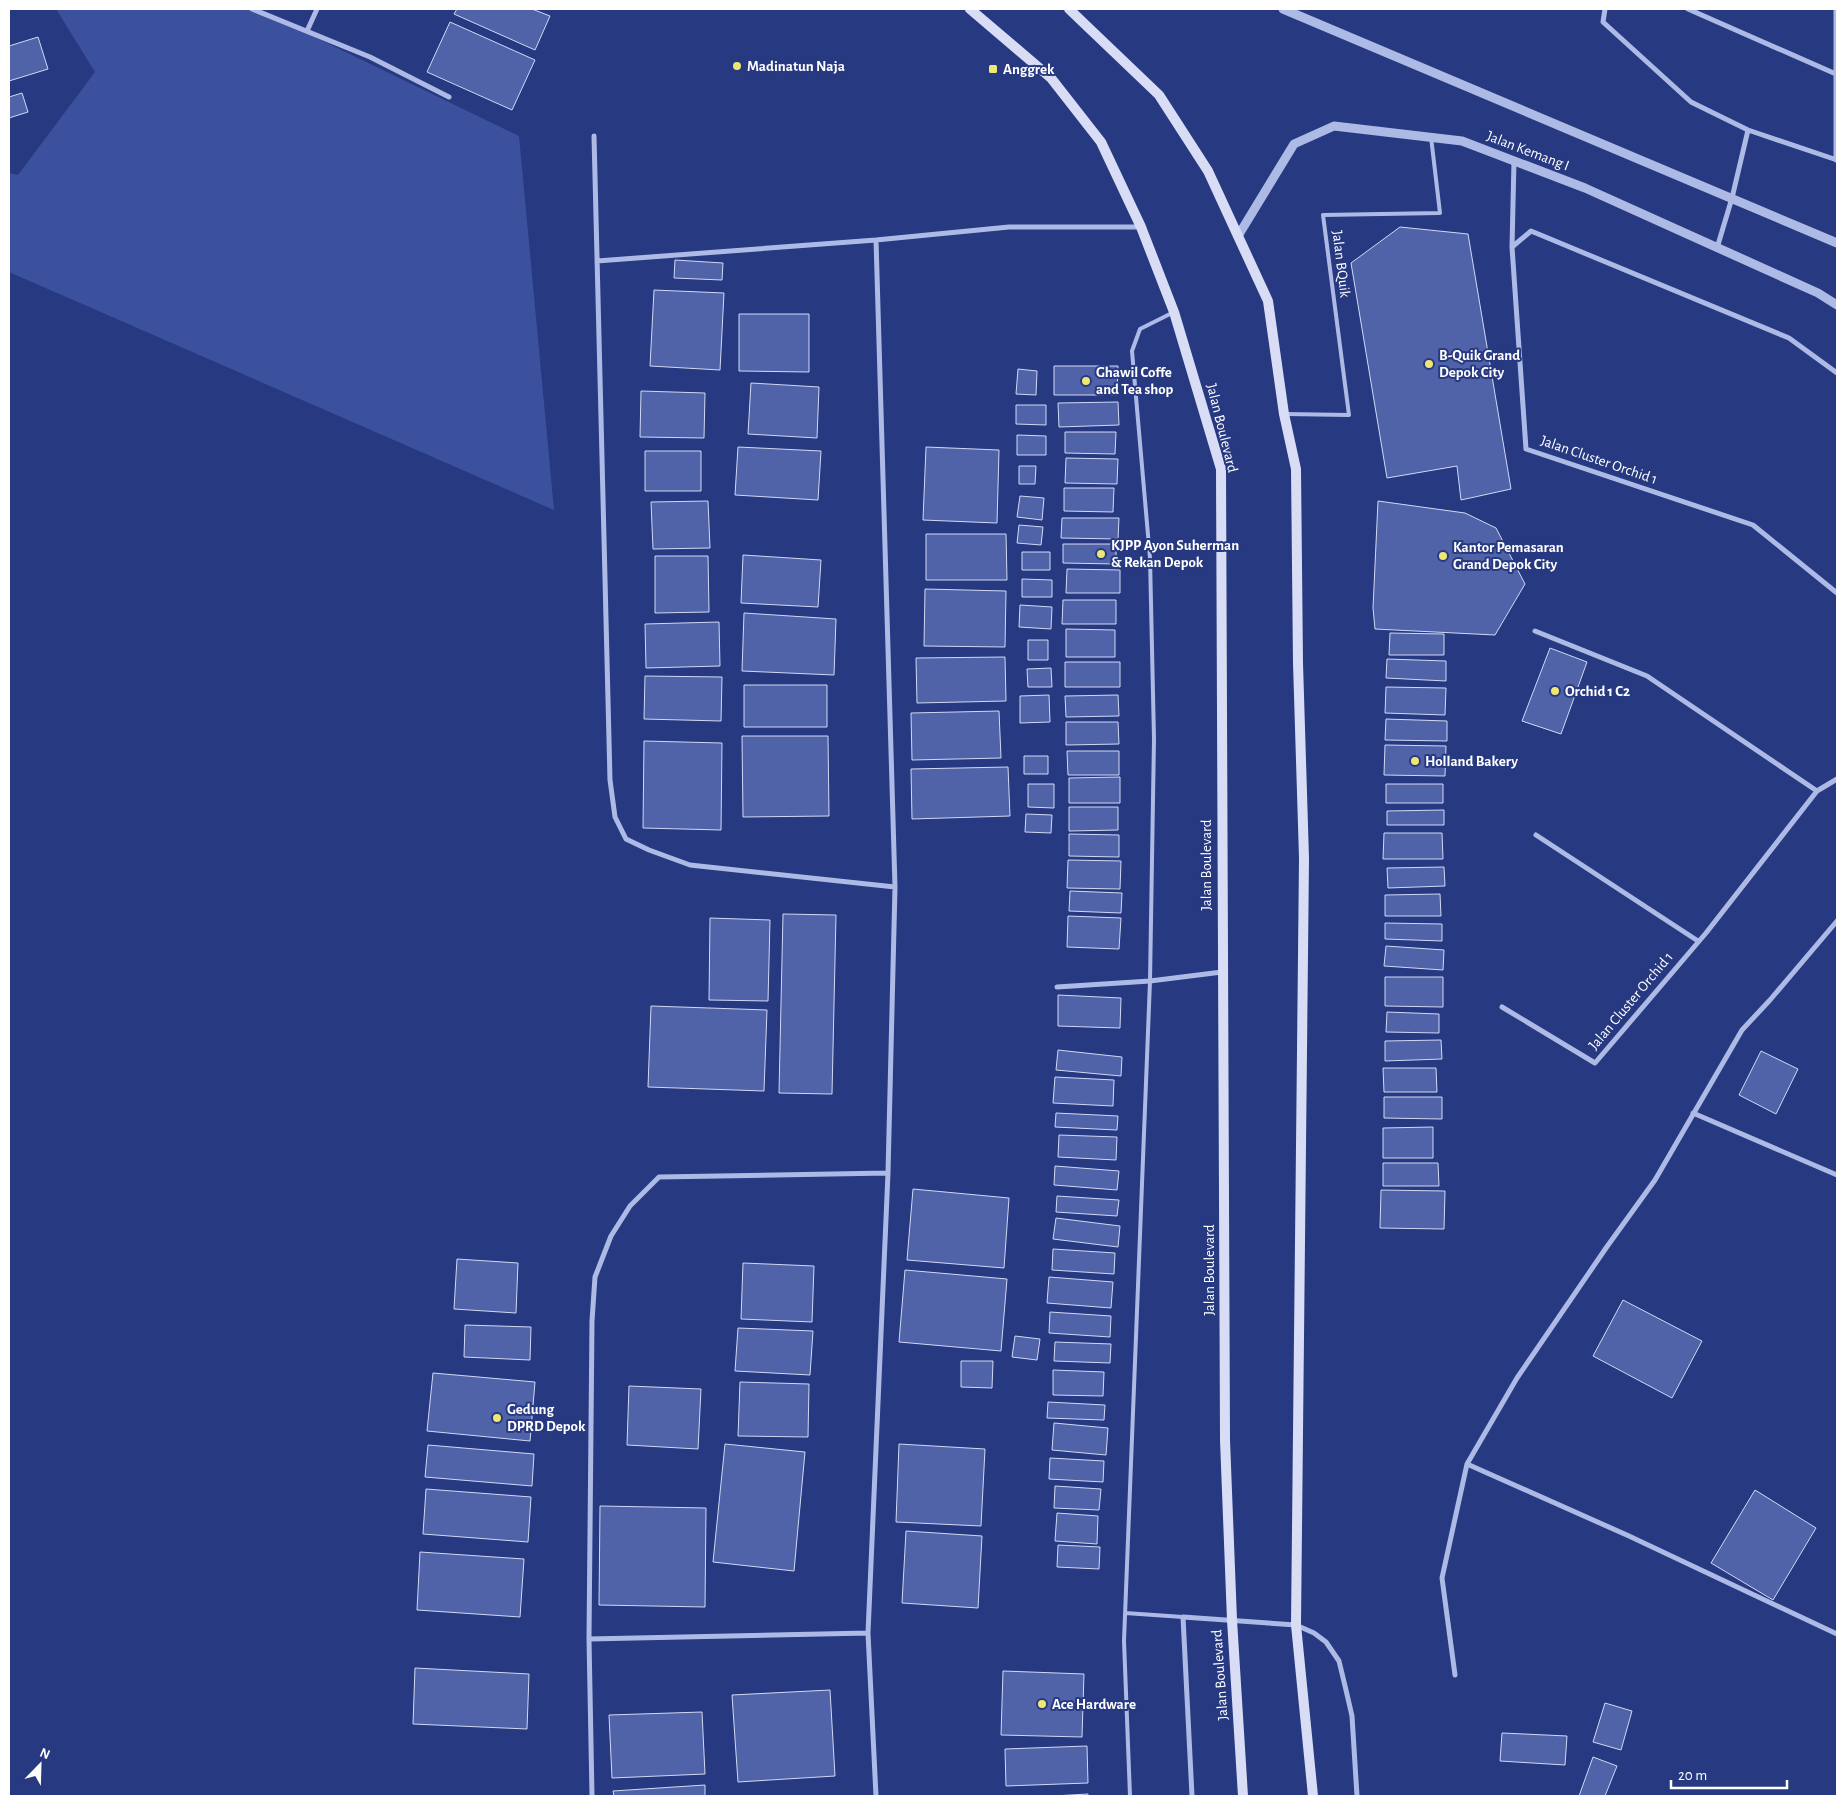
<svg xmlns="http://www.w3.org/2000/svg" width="1846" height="1805" font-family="'Alegreya Sans',sans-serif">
<rect width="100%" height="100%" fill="#273980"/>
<path fill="#3c519d" d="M56 9H257L519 136 554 510 9 272V173L18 175 95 72Z"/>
<path fill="#5062a8" stroke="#d1d9f5" d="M457 9H532L550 16 535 50 454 14Z
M450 22 535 60 512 110 427 72Z
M38 37 48 69 9 81V46Z
M22 93 28 112 9 118V97Z
M1400 227 1468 234 1511 489 1461 500 1457 466 1387 478 1351 263Z
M675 260 723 263 722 280 674 278Z
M654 290 724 293 720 370 650 366Z
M739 314H809V372L739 371Z
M1054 366H1118L1117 395H1054Z
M1018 369 1037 371 1036 395 1016 394Z
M751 383 819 387 817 438 748 434Z
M641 391 705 393 704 438 640 437Z
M1118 402 1119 425 1059 427 1058 403Z
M1016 405H1046V425L1016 424Z
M1065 432H1116L1115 454 1065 453Z
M1017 435 1046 436V455H1017Z
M738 447 821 451 818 500 735 495Z
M926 447 999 450 997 523 923 520Z
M645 451H701V491H645Z
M1066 458 1118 459 1117 484 1065 483Z
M1019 466H1036L1035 484H1019Z
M1064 488H1114L1113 512 1064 511Z
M1020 496 1044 498 1042 520 1017 517Z
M708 501 710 548 653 549 651 502Z
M1378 501 1465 513 1496 528 1525 584 1495 635 1375 629 1373 608Z
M1062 518H1119L1118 539 1061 538Z
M1019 525 1043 527 1041 545 1017 543Z
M926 534H1006L1007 580H926Z
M1063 544H1116V564L1063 563Z
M1022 552H1050V570H1022Z
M743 555 821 560 818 607 741 603Z
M655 556H708L709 612 655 613Z
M1067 569 1120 570V593H1066Z
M1022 579 1052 580V597H1022Z
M925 589 1006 591 1005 647 924 646Z
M1063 600H1116V624H1062Z
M1020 605 1052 607 1051 629 1019 627Z
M744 613 836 619 834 675 742 671Z
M719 622 720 666 646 668 645 624Z
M1066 629 1115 630V657H1066Z
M1390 633 1444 634V655H1389Z
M1028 640H1048V660H1028Z
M1550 648 1587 662 1561 734 1522 721Z
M1005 657 1006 701 917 703 916 658Z
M1387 659 1446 661V681L1386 678Z
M1065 662H1120V687H1065Z
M1051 668 1052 687H1028L1027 669Z
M645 676 722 677 721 721 644 719Z
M744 685H827V727H744Z
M1386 687 1446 688 1445 715 1385 713Z
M1049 695 1050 722 1020 723V696Z
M1118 695 1119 716 1066 717 1065 696Z
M999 711 1001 758 912 760 911 713Z
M1386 719 1447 721V741L1385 740Z
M1066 722H1118L1119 744 1066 745Z
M742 736H828L829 816 743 817Z
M644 741 722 743 721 830 643 828Z
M1385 745 1446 746 1445 776 1384 775Z
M1067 751H1119V775H1068Z
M1024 756H1048V774H1024Z
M1008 767 1010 816 912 819 911 769Z
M1120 777V803H1069V778Z
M1028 784H1054V808L1028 807Z
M1386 784H1443V803H1386Z
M1069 807H1118V830L1069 831Z
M1444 810V825H1387V811Z
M1026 814 1052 815 1051 833 1025 832Z
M1384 833H1442L1443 859H1383Z
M1069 834 1119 835V857L1069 856Z
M1068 860 1121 861 1120 889 1067 888Z
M1444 867 1445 886 1388 888 1387 868Z
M1070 891 1122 893 1121 913 1069 911Z
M1440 894 1441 916H1385V895Z
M783 914 836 915 832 1094 779 1093Z
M1068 916 1121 918 1119 949 1067 947Z
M710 918 770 920 768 1001 709 1000Z
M1385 923 1442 924V941L1385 939Z
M1386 946 1444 950 1443 970 1384 966Z
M1385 977H1443V1007L1385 1006Z
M1058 995 1121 998 1120 1028 1058 1026Z
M651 1006 767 1010 764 1091 648 1087Z
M1387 1012 1439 1014V1033L1386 1032Z
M1441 1040 1442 1059 1385 1061V1041Z
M1058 1050 1122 1057 1121 1076 1056 1070Z
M1761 1051 1798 1069 1776 1114 1739 1095Z
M1383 1068H1436L1437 1092H1384Z
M1055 1077 1114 1080 1113 1106 1053 1103Z
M1384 1097H1442V1119L1384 1118Z
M1056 1113 1118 1116 1117 1130 1055 1127Z
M1433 1127V1158H1383V1128Z
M1059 1135 1117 1137 1116 1160 1058 1157Z
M1383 1163H1438L1439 1186H1383Z
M1055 1166 1119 1171 1117 1190 1054 1185Z
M913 1189 1009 1198 1004 1268 907 1260Z
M1381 1190 1445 1191 1444 1229 1380 1228Z
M1057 1196 1119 1200 1117 1216 1056 1212Z
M1056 1218 1120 1226 1118 1247 1053 1239Z
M1053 1249 1115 1253 1114 1274 1052 1270Z
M457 1259 518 1263 516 1313 454 1309Z
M743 1263 814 1266 812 1322 741 1319Z
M905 1270 1007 1279 1001 1351 899 1342Z
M1049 1277 1113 1282 1111 1308 1047 1303Z
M1623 1300 1702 1341 1672 1398 1593 1356Z
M1050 1312 1111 1316 1110 1337 1049 1333Z
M465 1325 531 1327 530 1360 464 1357Z
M738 1328 813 1331 810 1375 735 1371Z
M1015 1336 1040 1339 1037 1360 1012 1357Z
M1055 1342 1111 1344 1110 1363 1054 1361Z
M961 1361H993L992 1388 961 1387Z
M1053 1370 1104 1372 1103 1396 1053 1395Z
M433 1373 535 1382 530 1441 427 1431Z
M740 1382 809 1384 808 1437 738 1436Z
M629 1386 701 1389 698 1449 627 1445Z
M1048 1402 1105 1405 1104 1420 1047 1418Z
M1054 1423 1108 1428 1106 1455 1052 1450Z
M725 1444 805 1452 794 1571 713 1562Z
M899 1444 985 1449 981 1526 896 1522Z
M428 1445 534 1454 532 1486 425 1477Z
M1050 1458 1104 1461 1103 1482 1049 1479Z
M1055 1486 1101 1489 1099 1510 1054 1508Z
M426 1489 531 1497 528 1542 423 1534Z
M1755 1490 1816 1528 1773 1600 1711 1563Z
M600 1506 706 1508 705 1607 599 1605Z
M1057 1513 1098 1516 1097 1544 1055 1541Z
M906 1531 982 1536 978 1608 902 1603Z
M1058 1545 1100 1547 1099 1569 1057 1567Z
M420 1552 524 1559 520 1617 417 1610Z
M415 1668 529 1674 527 1729 413 1724Z
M1003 1671 1084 1674 1082 1737 1001 1735Z
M830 1690 835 1776 738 1782 732 1695Z
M1605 1703 1632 1711 1621 1750 1593 1742Z
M702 1712 705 1774 612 1778 609 1715Z
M1502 1733 1567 1736 1565 1765 1500 1761Z
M1087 1746 1088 1783 1006 1786 1005 1749Z
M1593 1757 1617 1766 1605 1796H1579Z
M705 1785V1796H614L613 1791Z
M1088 1794V1796H1053Z"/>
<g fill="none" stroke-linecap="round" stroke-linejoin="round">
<path stroke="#aebae6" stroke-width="4" d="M1286 414 1349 415 1323 215 1440 213 1431 137
M1125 1613 1183 1617
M1130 1796 1124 1641 1150 981 1154 739 1150 558 1132 351 1140 329 1172 313"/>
<path stroke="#aebae6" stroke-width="5" d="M252 9 370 57 449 97
M1605 9 1603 22 1691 102 1748 130 1837 160
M1688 9 1836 74
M307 31 317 9
M594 136 610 780 615 817 626 839 649 850 690 865 895 887
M1836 160V9
M1512 247 1514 161
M1717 248 1732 198 1748 130
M597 261 876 240 1009 227H1141
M1837 373 1789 338 1531 231 1512 247 1526 449 1753 525 1837 593
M1535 631 1647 676 1817 791
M1536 835 1698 941
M1057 987 1150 981 1222 972
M1502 1007 1595 1063 1706 933 1817 791 1837 779
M1693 1113 1837 1175
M1467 1464 1629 1536 1837 1634
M868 1633 876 1796
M589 1639 868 1633 888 1173 895 887 876 240
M1455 1675 1442 1578 1467 1464 1517 1378 1606 1248 1655 1180 1742 1030 1770 1000 1837 921
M592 1796 589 1639 592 1321 595 1277 611 1236 630 1206 659 1177 888 1173
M1192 1796 1183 1617 1296 1625 1314 1633 1326 1642 1339 1661 1346 1690 1352 1716 1357 1796"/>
<path stroke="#aebae6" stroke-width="9" d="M1283 9 1837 243
M1238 236 1294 144 1334 126 1462 141 1585 188 1818 293 1837 305"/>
<path stroke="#d8ddf5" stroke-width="10" d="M970 9 1051 78 1101 142 1141 227 1174 312 1221 469 1225 1440 1232 1620 1243 1796
M1069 9 1159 95 1208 171 1268 301 1284 414 1296 469 1298 663 1304 858 1296 1625 1313 1796"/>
</g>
<g fill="#eee774" stroke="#273980" stroke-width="2">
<circle cx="737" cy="66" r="5"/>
<rect x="988" y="64" width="10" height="10" rx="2.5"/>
<circle cx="1429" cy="364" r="5"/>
<circle cx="1086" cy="381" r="5"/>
<circle cx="1101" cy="554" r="5"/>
<circle cx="1443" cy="556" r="5"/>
<circle cx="1555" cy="691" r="5"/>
<circle cx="1415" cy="761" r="5"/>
<circle cx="497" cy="1418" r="5"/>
<circle cx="1042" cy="1704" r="5"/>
</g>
<g text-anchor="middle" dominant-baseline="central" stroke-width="4" stroke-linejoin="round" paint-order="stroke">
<g font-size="15" font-weight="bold" fill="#fff" stroke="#273980" text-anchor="start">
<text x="747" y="66">Madinatun Naja</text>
<text x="1003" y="69">Anggrek</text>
<text x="1439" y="355">B-Quik Grand<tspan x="1439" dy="17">Depok City</tspan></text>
<text x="1096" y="372">Ghawil Coffe<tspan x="1096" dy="17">and Tea shop</tspan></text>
<text x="1111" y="545">KJPP Ayon Suherman<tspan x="1111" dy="17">&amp; Rekan Depok</tspan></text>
<text x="1453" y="547">Kantor Pemasaran<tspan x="1453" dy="17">Grand Depok City</tspan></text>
<text x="1565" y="691">Orchid 1 C2</text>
<text x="1425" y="761">Holland Bakery</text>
<text x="507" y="1409">Gedung<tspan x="507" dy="17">DPRD Depok</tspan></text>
<text x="1052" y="1704">Ace Hardware</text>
</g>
<g font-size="15" fill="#fff" stroke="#273980">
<text transform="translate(1528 151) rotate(21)">Jalan Kemang I</text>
<text transform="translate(1341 264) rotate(83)">Jalan BQuik</text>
<text transform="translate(1222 428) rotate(76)">Jalan Boulevard</text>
<text transform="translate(1599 460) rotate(19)">Jalan Cluster Orchid 1</text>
<text transform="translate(1206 865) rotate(-90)">Jalan Boulevard</text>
<text transform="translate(1631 1001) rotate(-50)">Jalan Cluster Orchid 1</text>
<text transform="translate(1209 1270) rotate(-90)">Jalan Boulevard</text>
<text transform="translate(1220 1675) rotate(-94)">Jalan Boulevard</text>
</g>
</g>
<rect width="1846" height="1805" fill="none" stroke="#ffffff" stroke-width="20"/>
<g transform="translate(40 1765) rotate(23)" stroke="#273980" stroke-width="4" paint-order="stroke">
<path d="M0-4L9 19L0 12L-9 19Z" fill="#ffffff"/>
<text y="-8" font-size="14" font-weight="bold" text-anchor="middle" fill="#ffffff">N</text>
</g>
<path d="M1671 1780v8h116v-8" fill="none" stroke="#ffffff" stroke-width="2.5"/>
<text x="1678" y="1780" font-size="15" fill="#ffffff" stroke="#273980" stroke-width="4" paint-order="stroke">20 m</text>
</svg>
